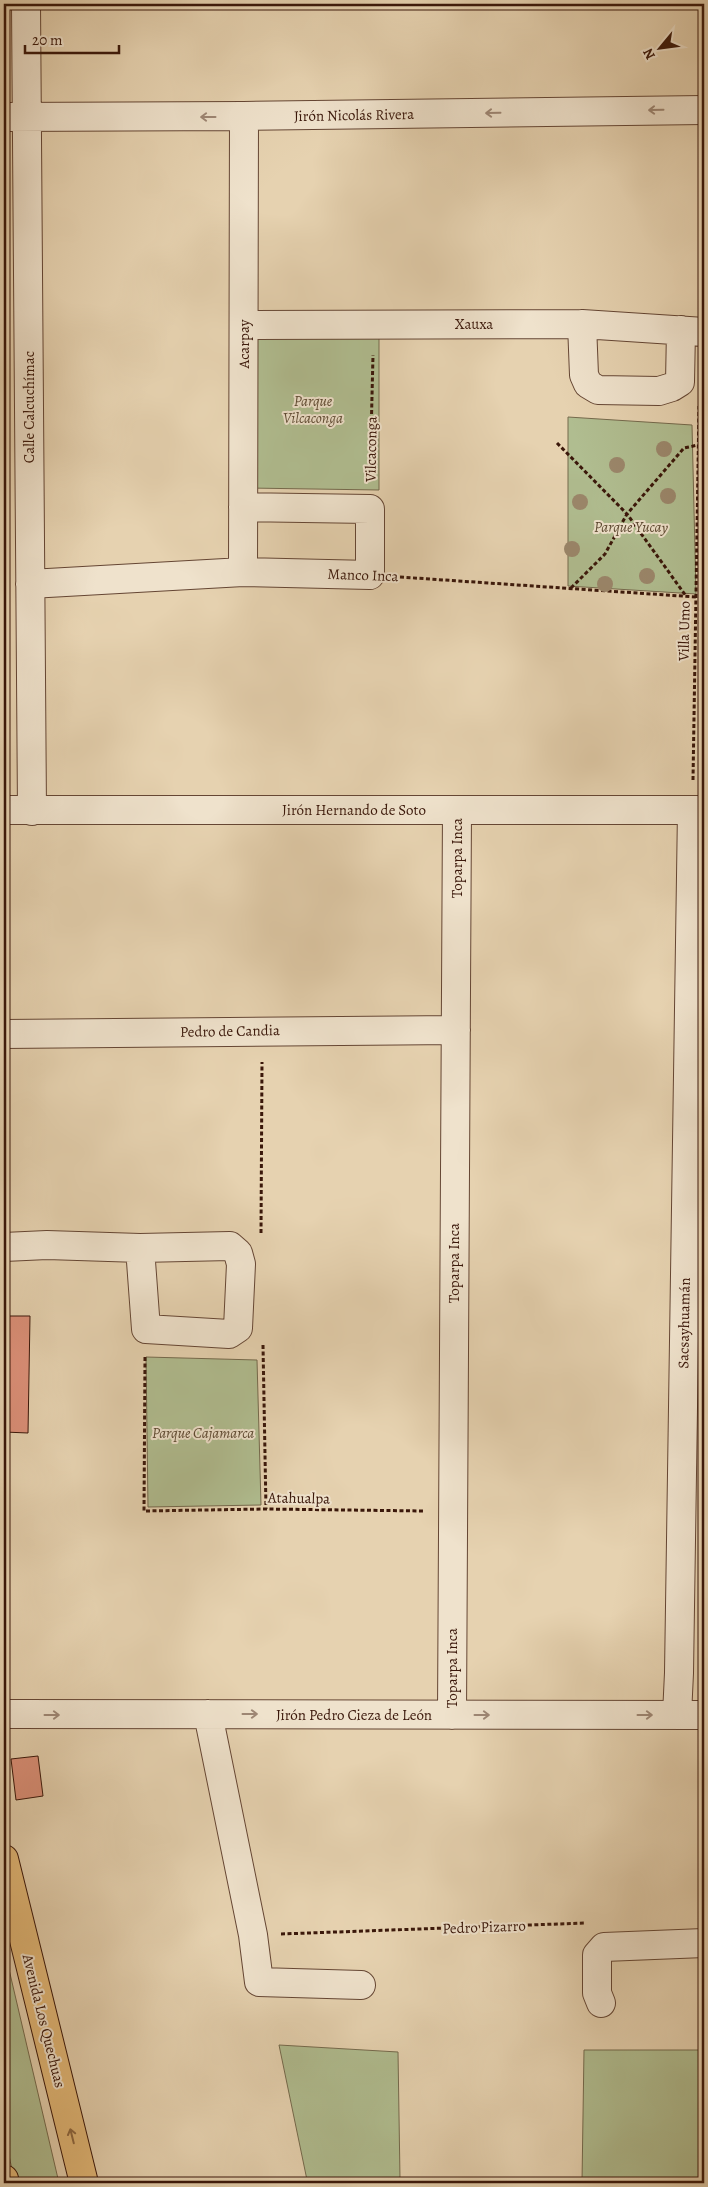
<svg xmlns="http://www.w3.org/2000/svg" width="708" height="2187" font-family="Alegreya,serif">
<rect width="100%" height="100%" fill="#e6d2b0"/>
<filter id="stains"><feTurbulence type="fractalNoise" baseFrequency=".004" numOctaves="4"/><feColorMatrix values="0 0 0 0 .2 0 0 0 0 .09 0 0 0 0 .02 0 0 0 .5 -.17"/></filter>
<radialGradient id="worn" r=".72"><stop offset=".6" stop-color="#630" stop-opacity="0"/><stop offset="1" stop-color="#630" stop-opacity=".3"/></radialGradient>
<path fill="#b0bd90" stroke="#756a4d" d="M248 329 379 331V490L247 488Z
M568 417 692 425 696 594 568 586Z
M146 1357 257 1360 261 1505 148 1507Z
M4 1948 59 2183H15L4 2133Z
M279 2045 398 2052 400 2179 307 2180Z
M584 2050H704V2183L582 2182Z"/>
<path fill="#dd917a" stroke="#3a170a" d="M4 1316H30L28 1433 4 1432Z
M38 1756 43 1796 16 1800 11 1759Z"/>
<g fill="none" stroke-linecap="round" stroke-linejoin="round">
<defs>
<path id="minor" d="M26 4 32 811
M4 117 244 116 704 110
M582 324 584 375 588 384 598 390 659 391 672 387 680 382 681 330
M244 325 582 324 704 332
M243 572 244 116
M30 584 243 572 370 575V509L243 507
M4 810H704
M4 1034 456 1030
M4 1247 47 1245 140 1248 230 1246 238 1253 241 1264 238 1328 229 1334 146 1329 140 1248
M4 1714 704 1715
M208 1714 253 1935 259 1982 361 1985
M452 1715 457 810
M677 1715 679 1673 692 810
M601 2003 597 1993V1955L604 1947 704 1943"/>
<path id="major" d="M4 1859 84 2183
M4 2179 5 2183"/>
</defs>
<use href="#minor" stroke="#654634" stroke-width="30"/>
<use href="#major" stroke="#3a170a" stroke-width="30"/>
<path stroke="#3a170a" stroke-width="3" stroke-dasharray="4 2.5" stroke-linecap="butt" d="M557 443 627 514 686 596
M370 479 373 355
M400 577 696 597
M571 588 605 554 627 514 684 448 698 445
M693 780 699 406
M261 1233 262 1062
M263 1345 266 1509
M145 1357 144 1511 266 1509 425 1511
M281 1934 585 1923
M113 2179 704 2183"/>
<use href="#minor" stroke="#efe2cc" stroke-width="28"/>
<use href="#major" stroke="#e3b978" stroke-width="28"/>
</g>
<g fill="#9b876b">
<circle cx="664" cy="449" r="8"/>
<circle cx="617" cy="465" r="8"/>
<circle cx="668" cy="496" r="8"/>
<circle cx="580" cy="502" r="8"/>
<circle cx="572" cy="549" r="8"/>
<circle cx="647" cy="576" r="8"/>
<circle cx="605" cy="584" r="8"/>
</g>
<defs><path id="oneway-shaft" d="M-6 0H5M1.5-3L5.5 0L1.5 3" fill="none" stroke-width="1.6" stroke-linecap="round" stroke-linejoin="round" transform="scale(1.25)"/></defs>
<g stroke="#9e8775">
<use href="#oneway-shaft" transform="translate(656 110) rotate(179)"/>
<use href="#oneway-shaft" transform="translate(493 113) rotate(179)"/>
<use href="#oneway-shaft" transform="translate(208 117) rotate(180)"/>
<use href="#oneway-shaft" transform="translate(250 1714)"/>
<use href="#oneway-shaft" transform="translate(52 1715)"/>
<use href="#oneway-shaft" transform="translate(482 1715)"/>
<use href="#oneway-shaft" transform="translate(645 1715)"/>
</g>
<use stroke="#8e6841" href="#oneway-shaft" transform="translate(72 2136) rotate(-104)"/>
<g text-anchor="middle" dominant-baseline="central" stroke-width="4" stroke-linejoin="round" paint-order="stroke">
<g font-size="15" fill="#3a170a" stroke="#efe2cc">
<text transform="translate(354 115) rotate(-1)">Jirón Nicolás Rivera</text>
<text x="474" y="324">Xauxa</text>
<text transform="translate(244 344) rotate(-90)">Acarpay</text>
<text transform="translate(29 407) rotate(-90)">Calle Calcuchímac</text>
<text transform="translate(371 449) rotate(-89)">Vilcaconga</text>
<text transform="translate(363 575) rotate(2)">Manco Inca</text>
<text transform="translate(684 631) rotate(-89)">Villa Umo</text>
<text x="354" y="810">Jirón Hernando de Soto</text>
<text transform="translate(457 858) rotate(-90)">Toparpa Inca</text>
<text transform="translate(230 1031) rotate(-1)">Pedro de Candia</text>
<text transform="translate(454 1263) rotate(-90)">Toparpa Inca</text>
<text transform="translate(684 1323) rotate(-89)">Sacsayhuamán</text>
<text transform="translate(299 1498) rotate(1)">Atahualpa</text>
<text transform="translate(452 1668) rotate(-90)">Toparpa Inca</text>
<text x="354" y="1715">Jirón Pedro Cieza de León</text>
<text transform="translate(484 1927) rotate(-2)">Pedro Pizarro</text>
<text transform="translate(44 2021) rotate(76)">Avenida Los Quechuas</text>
</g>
<g font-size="15" font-style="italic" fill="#5d4932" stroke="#efe2cc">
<text x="313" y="401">Parque<tspan x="313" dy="17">Vilcaconga</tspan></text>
<text x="631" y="527">Parque Yucay</text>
<text x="203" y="1433">Parque Cajamarca</text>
</g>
</g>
<rect width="708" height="2187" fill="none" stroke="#e6d2b0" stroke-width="20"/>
<rect x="5" y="5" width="698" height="2177" fill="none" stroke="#3a170a" stroke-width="2.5"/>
<rect x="10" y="10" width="688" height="2167" fill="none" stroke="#3a170a"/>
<g transform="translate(660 48) rotate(241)" stroke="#efe2cc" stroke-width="4" paint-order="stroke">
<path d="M0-4L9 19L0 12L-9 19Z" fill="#3a170a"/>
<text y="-8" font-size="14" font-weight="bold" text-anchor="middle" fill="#3a170a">N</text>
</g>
<path d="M25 45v8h94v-8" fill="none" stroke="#3a170a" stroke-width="2.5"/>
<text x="32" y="45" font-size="15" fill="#3a170a" stroke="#efe2cc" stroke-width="4" paint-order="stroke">20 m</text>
<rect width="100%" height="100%" filter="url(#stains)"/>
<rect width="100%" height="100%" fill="url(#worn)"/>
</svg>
